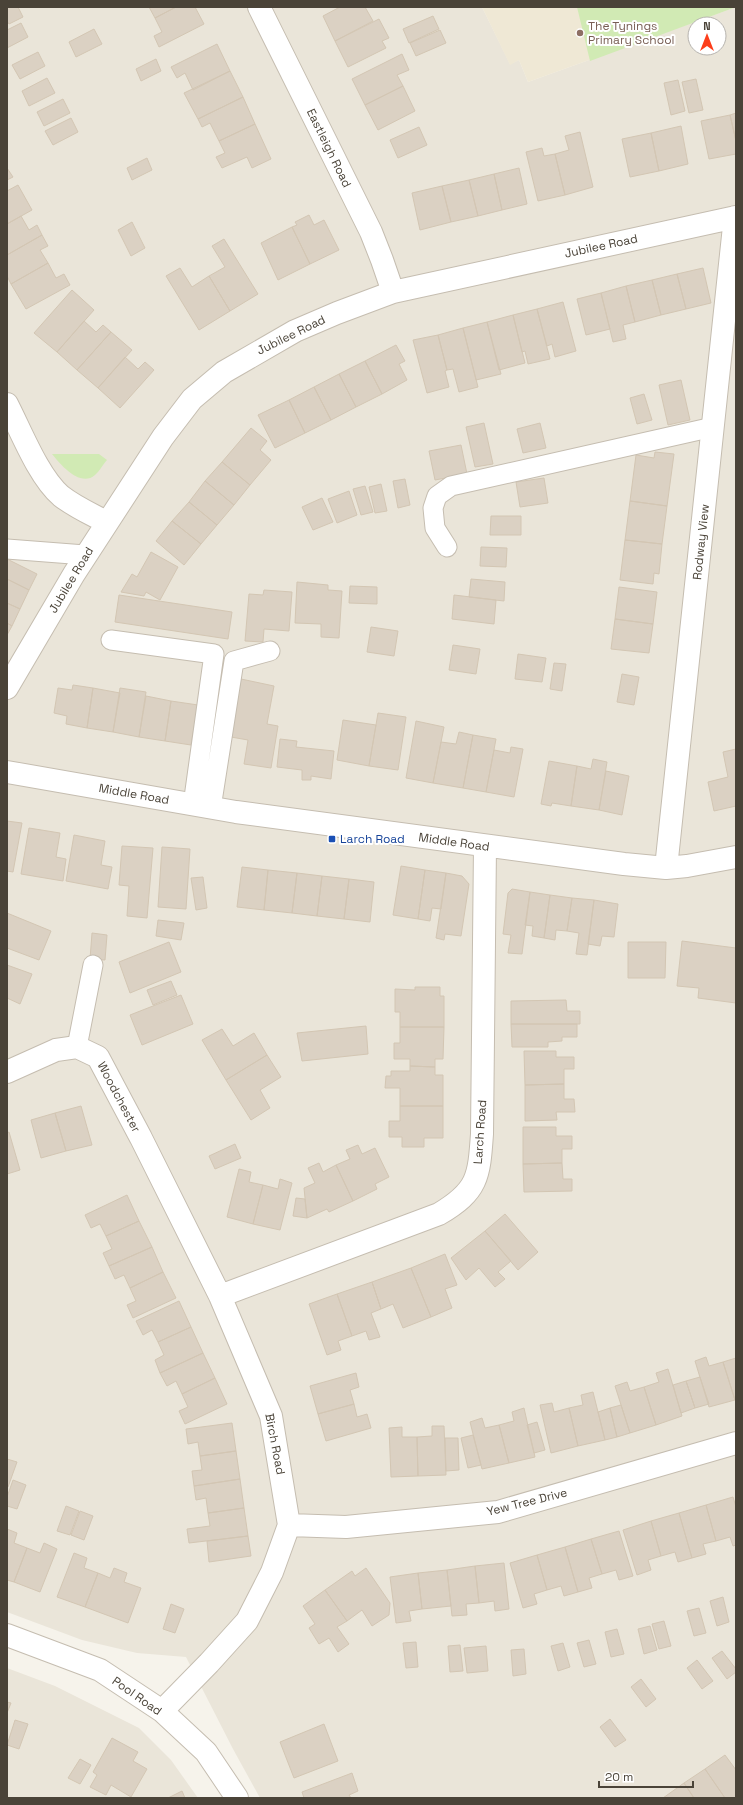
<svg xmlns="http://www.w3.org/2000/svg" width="743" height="1805" font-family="'Space Grotesk',sans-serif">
<rect width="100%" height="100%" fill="#f6f3eb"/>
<path fill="#eae5d9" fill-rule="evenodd" d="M7 7H482L510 64 519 60 528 82 736 7V1798H260L233 1749 186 1657 137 1653 82 1640 7 1612ZM695 24H719V48H695Z
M7 1668 55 1686 139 1728 171 1760 198 1798H7Z"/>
<path fill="#efe8d5" d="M482 7H736L528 82 519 60 510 65Z"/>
<path fill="#d1eab4" d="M577 7H736L590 61Z
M52 454H99L107 460C103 464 100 471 95 475 80 488 60 464 52 454Z"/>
<path fill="#dbd1c3" stroke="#d3c6b3" d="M7 7H18L23 17 9 24 7 21Z
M149 7H176L155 18Z
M176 7H195L204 24 159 47 154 36 162 32 155 18Z
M340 7H365L373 21 335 41 323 16Z
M433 16 439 29 409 43 403 29Z
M379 19 389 38 382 41 386 48 348 67 335 41Z
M21 23 28 37 7 48V30Z
M94 29 102 44 76 57 69 42Z
M440 30 446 43 416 56 410 43Z
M217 44 230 71 193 90 185 73 177 78 171 67Z
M38 52 45 66 20 79 12 65Z
M402 54 409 70 397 75 403 86 365 105 352 79Z
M156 59 161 71 141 81 136 69Z
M230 71 243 97 198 119 184 93Z
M47 78 55 93 29 106 22 91Z
M696 79 703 110 689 113 682 82Z
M678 80 685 111 671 115 664 83Z
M403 86 415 111 378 130 365 105Z
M243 97 255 124 219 141 210 123 202 127 198 119Z
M63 99 70 113 44 126 37 112Z
M736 113V141L730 115Z
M730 115 736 141V154L709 159 701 121Z
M71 118 78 132 53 145 45 131Z
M255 124 271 159 252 168 247 157 222 168 216 157 225 153 219 141Z
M681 126 688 164 659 171 651 133Z
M419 127 427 145 398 158 390 140Z
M580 132 593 187 565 195 555 154 569 150 565 136Z
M651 133 659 171 630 177 622 139Z
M542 148 544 156 555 154 565 195 538 201 526 152Z
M147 158 152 170 132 180 127 168Z
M7 168 13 177 7 180Z
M519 168 527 204 502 210 494 174Z
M494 174 502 210 478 216 469 180Z
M469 180 478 216 451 222 442 186Z
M18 185 32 210 7 224V191Z
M442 186 451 222 420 230 412 193Z
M309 215 314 225 324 220 339 250 310 264 292 227 297 225 295 222Z
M21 216 29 230 37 225 42 235 7 255V224Z
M132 222 145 248 131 256 118 230Z
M292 227 310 264 278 280 261 243Z
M42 235 48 246 40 250 48 263 11 284 7 276V255Z
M224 239 258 294 230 311 209 276 225 267 212 246Z
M48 263 56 278 64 274 70 285 26 309 11 284Z
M180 268 192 287 209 276 230 311 199 330 166 276Z
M703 268 711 303 686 309 677 274Z
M677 274 686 309 661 315 652 280Z
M652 280 661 315 635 322 626 286Z
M626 286 635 322 623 325 626 339 613 342 601 293Z
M72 290 94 310 57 352 34 333Z
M601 293 610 329 586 335 577 299Z
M563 302 576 351 555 357 552 344 547 346 537 309Z
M537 309 550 359 528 364 525 351 522 352 513 315Z
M513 315 525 363 499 370 487 322Z
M84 321 96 332 103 325 111 332 77 370 57 352Z
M487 322 501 374 476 380 463 328Z
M463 328 478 387 459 392 453 369 447 370 438 335Z
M111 332 132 350 98 388 77 370Z
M438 335 447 370 445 371 449 387 427 393 413 340Z
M396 345 405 361 399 364 407 380 382 394 365 361Z
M125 357 138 369 145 362 154 370 120 408 98 388Z
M365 361 382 394 356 407 339 374Z
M339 374 356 407 331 420 314 387Z
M681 380 690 420 668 425 659 385Z
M314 387 331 420 305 433 289 400Z
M644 394 652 420 637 424 630 398Z
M289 400 305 433 275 448 258 415Z
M484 423 493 464 475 467 466 427Z
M540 423 546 448 523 453 517 429Z
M251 428 267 441 260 450 271 460 250 485 222 462Z
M461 445 467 474 435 480 429 451Z
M655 452 674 454 667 506 630 501 636 455 654 458Z
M222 462 250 485 234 505 205 481Z
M544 478 548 503 520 507 516 482Z
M405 479 410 505 398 508 393 481Z
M205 481 234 505 217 525 189 502Z
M381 484 387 511 375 513 369 487Z
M365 486 373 512 361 515 353 489Z
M349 491 357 515 337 523 328 499Z
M322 498 333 522 313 530 302 507Z
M630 501 667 506 662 544 625 540Z
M189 502 217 525 201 544 172 521Z
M491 516H521V535H490Z
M172 521 201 544 184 565 156 541Z
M625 540 662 544 659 574 654 573 653 584 620 580Z
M481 547 507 548 506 567 480 566Z
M151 552 178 567 160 600 146 592 144 596 121 592 132 574 137 577Z
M7 559 37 574 29 590 7 579Z
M7 579 29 590 20 609 7 603Z
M471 579 505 582 504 601 469 597Z
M297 582 328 585V590L342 591 339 638 321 637V624L295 623Z
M350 586 377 587V604L349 603Z
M619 587 657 592 653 624 615 619Z
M264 590 292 592 289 631 264 629 263 642 245 641 249 594 263 595Z
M119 595 232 612 228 639 115 622Z
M454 595 496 600 494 624 452 619Z
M7 603 20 609 12 626 7 623Z
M615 619 653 624 649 653 611 649Z
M7 623 12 626 7 635Z
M371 627 398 631 394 656 367 652Z
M453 645 480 649 476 674 449 670Z
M518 654 546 658 542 682 515 679Z
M554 663 566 664 562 691 550 689Z
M622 674 639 677 634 705 617 702Z
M241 679 274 686 267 724 278 726 271 768 244 764 248 740 231 737Z
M73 685 93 688 87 728 66 724 67 716 54 713 58 688 72 690Z
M93 688 120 693 113 732 87 728Z
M120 688 146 692 139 737 113 732Z
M146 696 171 701 165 741 139 737Z
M171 701 198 705 191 745 165 741Z
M378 713 406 717 398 770 369 766Z
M343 720 376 725 369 766 337 760Z
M416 721 444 727 433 783 406 778Z
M459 732 473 735 463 788 433 783 441 742 456 744Z
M473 735 496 739 486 792 463 788Z
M280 739 297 741 296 747 334 751 331 779 311 776V780H302V770L277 767Z
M511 747 523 749 514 797 486 792 494 750 510 753Z
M736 749V806L714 811 708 782 728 777 723 752Z
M593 759 607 762 599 810 571 806 577 766 591 769Z
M549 761 577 766 571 806 552 803 551 806 541 804Z
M606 771 629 776 622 815 599 810Z
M7 821 22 823 13 872 7 871Z
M29 828 60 833 56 857 66 859 63 881 21 874Z
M74 835 105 841 101 865 112 867 108 889 66 881Z
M122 846 153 848 147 918 127 916 129 886 119 885Z
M162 847 190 849 186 909 158 907Z
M401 866 425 870 418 919 393 915Z
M242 867 268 870 264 910 237 907Z
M268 870 297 873 292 913 264 910Z
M425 870 446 873 441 909 432 908 430 921 418 919Z
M297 873 322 876 317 916 292 913Z
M446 873 462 876 469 884 461 936 445 934 444 940 436 938Z
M322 876 349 879 344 919 317 916Z
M203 877 207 908 196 910 191 878Z
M349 879 374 882 370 922 344 919Z
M512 889 530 892 522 954 508 953 511 935 503 934 508 893Z
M530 892 550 895 544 938 532 936 533 926 525 925Z
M550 895 572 898 567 931 556 930 555 940 544 938Z
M572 898 594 900 587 955 576 954 579 933 567 931Z
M594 900 618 904 614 937 602 936 600 946 588 944Z
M7 913 51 931 39 960 7 948Z
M158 920 184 923 181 940 156 936Z
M92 933 107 935 105 960 90 959Z
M682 941 736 948V1003L698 998 699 988 677 986Z
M169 942 181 972 130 993 119 962Z
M628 942H666L665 978H628Z
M7 965 32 974 20 1004 7 998Z
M171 981 177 995 153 1005 147 990Z
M415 987H440V996H444V1027H400V1012H395V989L415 990Z
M181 995 193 1024 142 1045 130 1015Z
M566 1000 567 1011H580V1024H511V1001Z
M511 1024H577V1037H562V1041L548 1042V1047H512Z
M366 1026 368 1054 302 1061 297 1033Z
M400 1027H444L443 1059H435V1067L410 1066V1059H394V1043H400Z
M222 1029 233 1046 254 1033 267 1055 226 1080 202 1040Z
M524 1051H556V1057H574V1069H564V1084L525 1085Z
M267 1055 281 1077 260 1090 270 1108 251 1120 226 1080Z
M410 1066 435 1067V1075H443V1106H400V1088H385L386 1076H391V1071H410Z
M564 1084V1099H574L575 1112H556L557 1120 525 1121V1085Z
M81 1106 92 1145 66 1151 55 1113Z
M400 1106H443V1138H424V1147H402V1137H389V1121H400Z
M55 1113 66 1151 41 1158 31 1120Z
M523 1127H556V1136H572V1149H562V1163L523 1164Z
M9 1132 20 1170 7 1174V1133Z
M235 1144 241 1158 215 1169 209 1156Z
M358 1145 362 1154 375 1148 389 1177 375 1184 377 1189 353 1201 336 1165 350 1159 346 1150Z
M319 1163 323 1172 336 1165 353 1201 329 1212 327 1209 307 1218 304 1188 315 1183 308 1168Z
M562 1163 563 1179H572V1191L524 1192 523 1164Z
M239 1169 251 1172 249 1182 263 1185 253 1224 227 1217Z
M280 1179 292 1183 280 1230 253 1224 263 1185 278 1189Z
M127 1195 139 1221 106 1236 100 1224 91 1228 85 1215Z
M296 1198 305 1199 307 1218 293 1216Z
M505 1214 538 1252 518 1270 485 1231Z
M139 1221 152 1247 109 1266 103 1253 112 1249 106 1236Z
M485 1231 511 1261 498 1272 505 1279 495 1287 479 1268 466 1280 451 1258Z
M152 1247 163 1272 130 1288 124 1275 115 1279 109 1266Z
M445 1254 457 1285 445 1289 452 1308 431 1317 411 1268Z
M411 1268 431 1317 403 1328 393 1304 381 1309 372 1282Z
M163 1272 176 1298 133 1318 127 1305 136 1301 130 1288Z
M372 1282 381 1309 371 1313 380 1337 369 1340 366 1331 352 1336 337 1294Z
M337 1294 352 1336 338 1341 341 1350 327 1355 309 1304Z
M179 1301 191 1327 158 1342 152 1330 143 1335 136 1321Z
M191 1327 203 1353 160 1373 155 1360 164 1355 158 1342Z
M203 1353 215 1378 182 1394 176 1381 167 1386 160 1373Z
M706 1357 709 1366 723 1362 735 1400 709 1407 695 1361Z
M736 1358V1399L735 1400 723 1362Z
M668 1369 682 1416 656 1425 644 1387 659 1382 656 1373Z
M356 1373 359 1387 350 1390 354 1404 318 1414 310 1386Z
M700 1377 709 1404 695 1408 686 1381Z
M215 1378 227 1404 185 1424 179 1411 188 1407 182 1394Z
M686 1381 695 1408 681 1413 673 1385Z
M627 1382 630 1391 644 1387 656 1425 630 1433 615 1386Z
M593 1392 605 1440 578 1446 569 1408 583 1405 581 1395Z
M552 1403 554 1412 569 1408 578 1446 551 1453 540 1405Z
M354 1404 357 1417 367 1414 371 1428 326 1441 318 1414Z
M621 1405 630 1433 617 1437 610 1408Z
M524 1408 535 1457 509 1463 499 1425 514 1421 512 1412Z
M610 1408 617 1437 605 1440 598 1412Z
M482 1418 485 1428 499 1425 509 1463 482 1469 470 1422Z
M537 1422 545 1450 534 1453 527 1425Z
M232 1423 236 1451 200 1456 198 1442 188 1444 186 1429Z
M432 1426H444L446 1475 418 1476 417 1437 432 1436Z
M402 1427V1437H417L418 1476 391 1477 389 1428Z
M473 1435 481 1465 468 1468 461 1438Z
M445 1438H458L459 1470 446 1471Z
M236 1451 240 1479 194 1486 192 1471 202 1470 200 1456Z
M7 1459 17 1462 8 1487 7 1486Z
M240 1479 244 1508 208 1513 206 1498 196 1500 194 1486Z
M13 1480 26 1485 17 1509 7 1506V1497Z
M733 1497 736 1507V1545L733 1546 730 1537 716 1541 706 1505Z
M706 1505 716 1541 703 1544 706 1554 692 1558 679 1513Z
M66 1506 79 1511 70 1535 57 1531Z
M244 1508 248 1536 189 1543 187 1529 210 1526 208 1513Z
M80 1511 93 1516 84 1540 71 1535Z
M679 1513 692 1558 678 1562 675 1552 661 1556 651 1521Z
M651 1521 661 1556 648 1560 651 1570 637 1575 623 1530Z
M7 1529 17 1533 14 1543 27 1548 14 1582 7 1580Z
M619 1531 633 1576 619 1580 616 1570 602 1574 591 1539Z
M248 1536 251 1556 209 1562 207 1541Z
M591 1539 602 1574 589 1578 592 1588 578 1592 565 1547Z
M44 1543 57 1549 40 1592 14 1582 27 1548 40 1553Z
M565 1547 578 1592 564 1596 561 1586 547 1590 537 1555Z
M74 1553 87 1558 84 1568 98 1573 85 1607 57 1597Z
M537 1555 547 1590 534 1594 537 1604 523 1608 510 1563Z
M504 1563 509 1609 495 1611 494 1601 479 1603 475 1566Z
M475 1566 479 1603 466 1604 467 1615 452 1616 447 1570Z
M114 1568 127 1573 124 1582 141 1588 128 1623 85 1607 98 1573 110 1578Z
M366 1568 390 1603 389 1615 372 1626 362 1610 347 1621 325 1590 352 1571 355 1576Z
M447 1570 451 1606 422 1609 418 1573Z
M418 1573 422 1609 409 1611 411 1621 396 1623 390 1577Z
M325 1590 347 1621 337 1627 349 1644 338 1652 329 1638 319 1644 309 1628 315 1624 303 1606Z
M723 1597 729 1622 717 1626 710 1601Z
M171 1604 184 1609 175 1633 163 1629Z
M699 1608 706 1633 694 1636 687 1611Z
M664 1621 671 1646 659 1649 652 1624Z
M650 1626 657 1650 644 1654 638 1629Z
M617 1629 624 1654 611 1657 605 1632Z
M589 1640 596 1664 584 1667 577 1643Z
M416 1642 418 1667 406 1668 403 1643Z
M563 1643 570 1667 558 1671 551 1646Z
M460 1645 463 1671 450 1672 448 1646Z
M486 1646 488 1671 467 1673 464 1648Z
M524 1649 526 1674 513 1676 511 1650Z
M722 1651 736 1669V1672L727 1679 712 1658Z
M697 1660 713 1681 702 1689 687 1668Z
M641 1679 656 1699 646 1707 631 1687Z
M7 1702 11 1703 7 1713Z
M610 1719 626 1740 615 1747 600 1727Z
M15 1720 28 1724 19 1749 7 1745Z
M324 1724 338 1761 294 1778 280 1742Z
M112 1738 138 1752 133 1761 147 1769 131 1797 111 1785 106 1795 90 1787 97 1775 93 1772Z
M725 1755 736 1770V1798H725L705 1769Z
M80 1759 91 1765 80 1784 68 1778Z
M705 1769 725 1798H694L684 1783Z
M352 1773 358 1791 349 1795 351 1798H304L302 1792Z
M684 1783 694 1798H663Z
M182 1791 185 1798H168Z"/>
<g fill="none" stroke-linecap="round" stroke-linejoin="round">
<defs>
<path id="service" d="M447 547 435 528 433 508 437 496 451 486 713 427
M7 549 85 555
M111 640 214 654 193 805
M211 808 234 661 270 651
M77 1047 93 965"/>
<path id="minor" d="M259 7 371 232 382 260 393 292
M7 404C21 431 38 476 61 496 75 507 91 514 106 522
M7 688 74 574 163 437 192 399 224 372 295 331 337 313 393 292 736 217
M7 772 236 812 624 864 666 868 687 866 736 857
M666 868 735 217
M7 1072 56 1050 77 1047 98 1057 141 1138 220 1296 271 1416 289 1525 272 1572 247 1621 209 1663 162 1711
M220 1296 439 1214C478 1191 479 1177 482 1134L485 846
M289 1525 346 1527 498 1512 736 1443
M7 1635 100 1670 162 1711 206 1752 237 1798"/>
</defs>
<use href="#service" stroke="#c5bdb0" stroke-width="21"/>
<use href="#minor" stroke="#c5bdb0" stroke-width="24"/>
<use href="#service" stroke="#fff" stroke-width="19"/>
<use href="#minor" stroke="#fff" stroke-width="22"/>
</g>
<circle fill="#8d6e63" stroke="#fff" stroke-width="1.5" cx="580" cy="33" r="4"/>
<rect fill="#1a4fb4" stroke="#fff" stroke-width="1.5" x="328" y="835" width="8" height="8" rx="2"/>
<g text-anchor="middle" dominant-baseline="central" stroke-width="4" stroke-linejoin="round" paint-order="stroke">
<g font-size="12" fill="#785e54" stroke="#fff" text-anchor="start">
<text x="588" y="26">The Tynings<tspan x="588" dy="14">Primary School</tspan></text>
</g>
<g font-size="12" fill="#4a4338" stroke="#fff">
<text transform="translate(329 148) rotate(64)">Eastleigh Road</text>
<text transform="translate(601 246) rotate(-12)">Jubilee Road</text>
<text transform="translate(291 335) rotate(-26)">Jubilee Road</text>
<text transform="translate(701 542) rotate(-84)">Rodway View</text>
<text transform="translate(71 580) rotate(-59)">Jubilee Road</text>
<text transform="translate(134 794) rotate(10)">Middle Road</text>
<text transform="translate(454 842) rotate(8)">Middle Road</text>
<text transform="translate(119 1097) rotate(62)">Woodchester</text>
<text transform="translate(480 1132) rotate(-86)">Larch Road</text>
<text transform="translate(275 1444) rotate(79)">Birch Road</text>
<text transform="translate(527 1502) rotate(-14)">Yew Tree Drive</text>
<text transform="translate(137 1696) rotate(35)">Pool Road</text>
</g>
<g font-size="12" fill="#164399" stroke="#fff" text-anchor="start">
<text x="340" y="839">Larch Road</text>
</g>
</g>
<rect width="743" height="1805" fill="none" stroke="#4a4338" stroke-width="16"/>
<g transform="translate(707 36)"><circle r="19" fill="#ffffff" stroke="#b7b4af"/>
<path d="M0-3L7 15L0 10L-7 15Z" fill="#fc3e1b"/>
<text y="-6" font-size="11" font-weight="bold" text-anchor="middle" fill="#4a4338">N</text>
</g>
<path d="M599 1781v6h94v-6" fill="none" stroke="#4a4338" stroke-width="2"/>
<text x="605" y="1781" font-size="12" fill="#4a4338" stroke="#ffffff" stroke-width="3" paint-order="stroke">20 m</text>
</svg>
